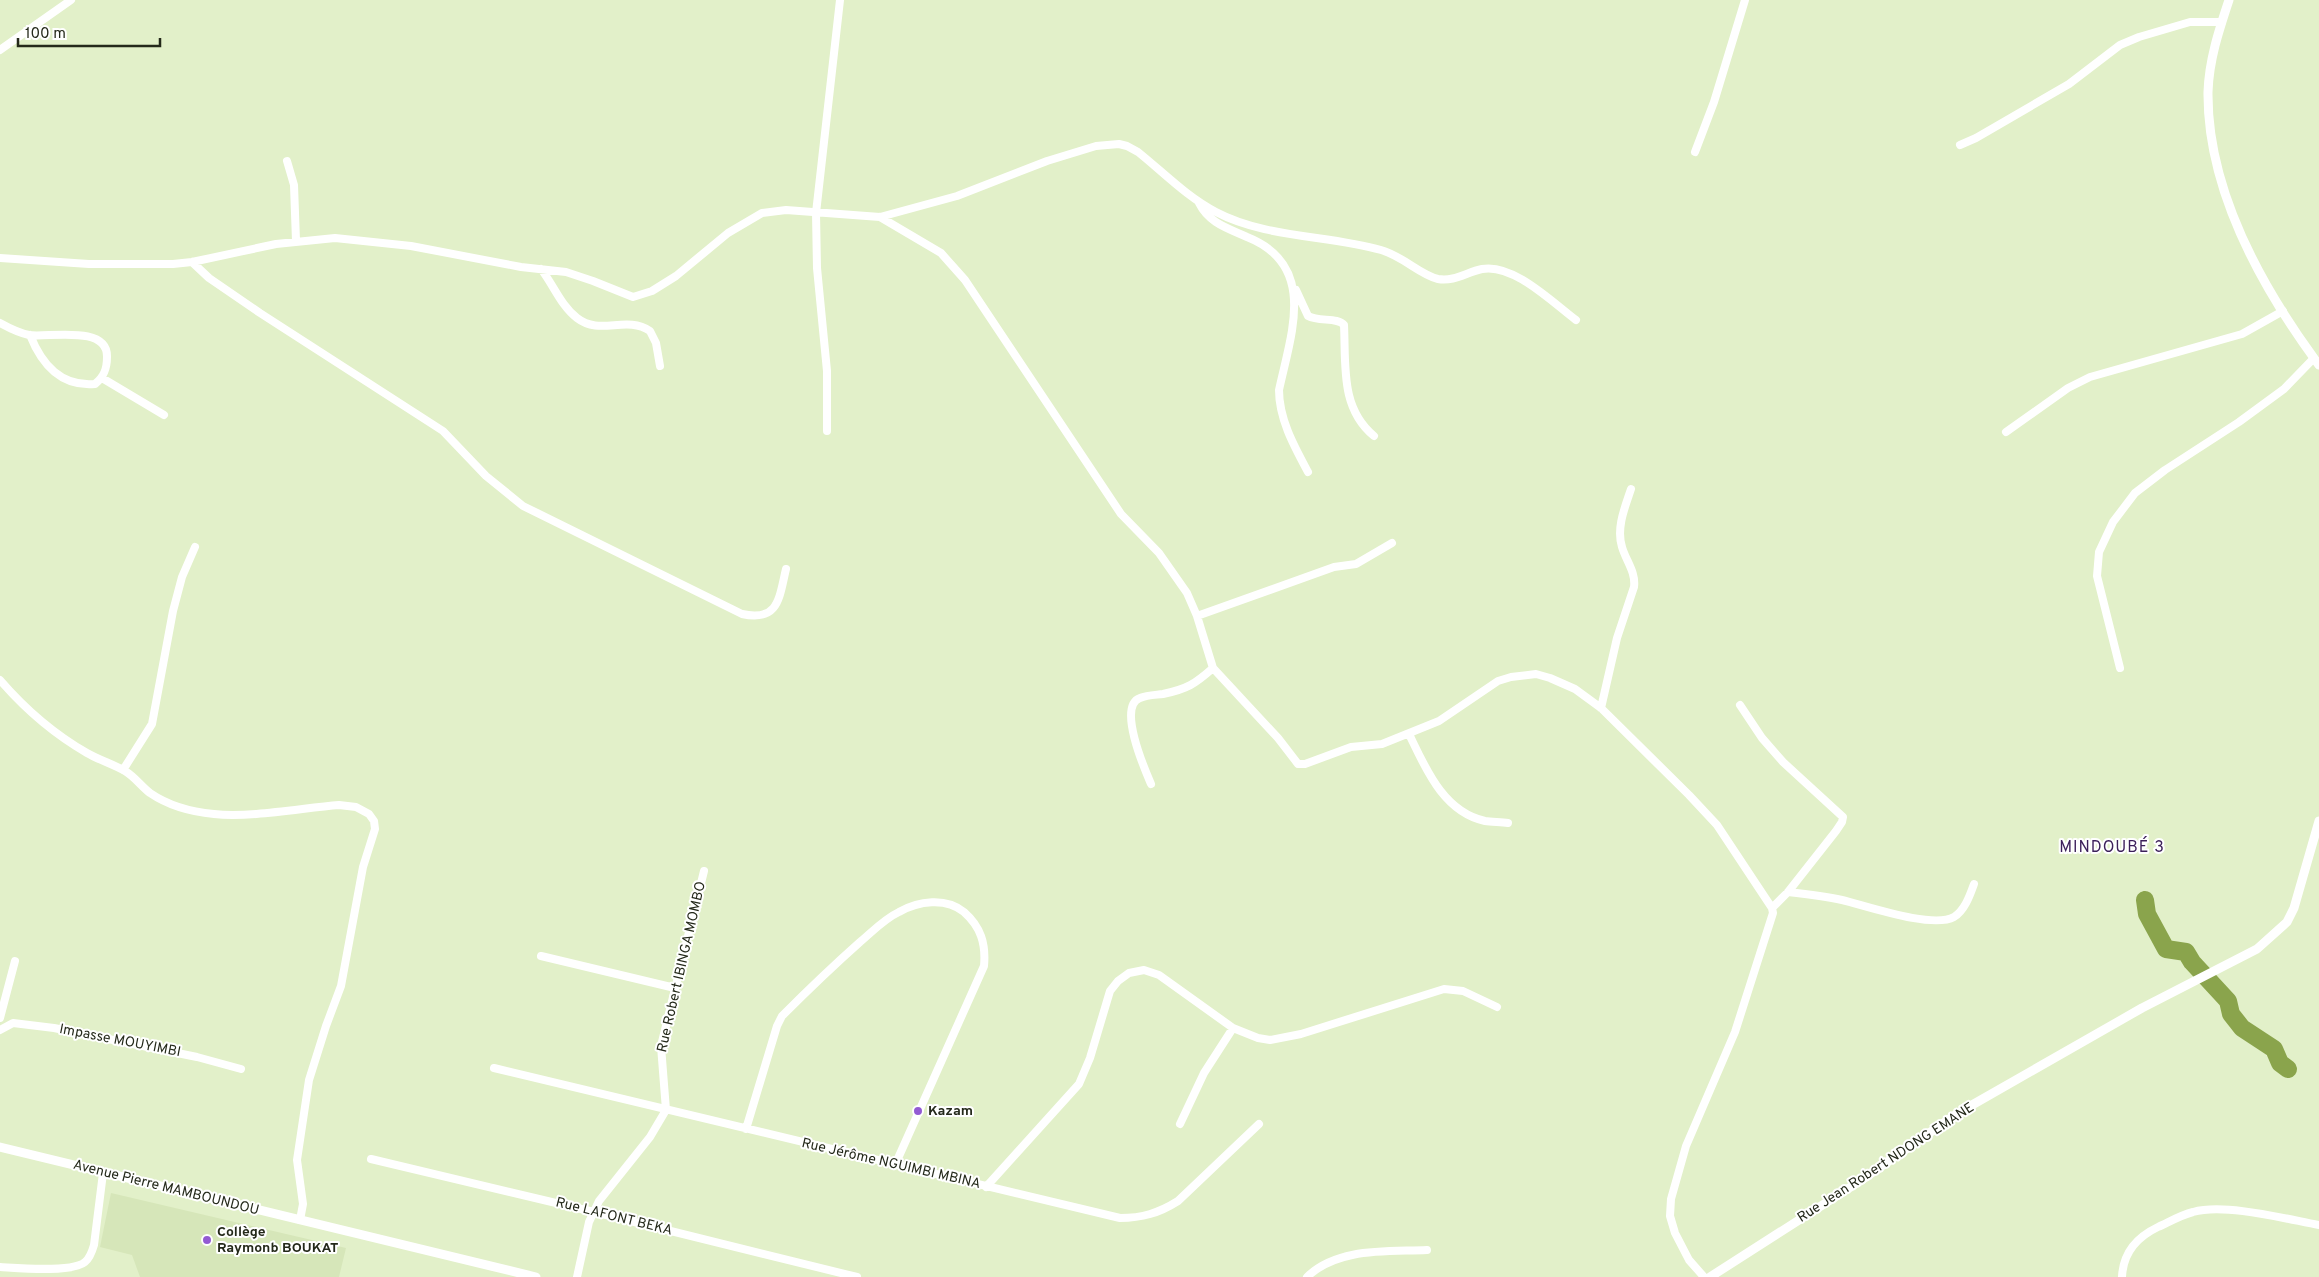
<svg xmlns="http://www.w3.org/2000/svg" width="2319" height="1277" font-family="Overpass,sans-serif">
<rect width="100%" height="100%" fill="#e2f0c9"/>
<path fill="#d6e6b9" d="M111 1193 346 1248 339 1277H140L132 1255 100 1247Z"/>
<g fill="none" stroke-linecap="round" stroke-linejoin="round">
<path stroke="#8aa44c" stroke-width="18" d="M2145 900 2147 914 2166 949 2186 952 2192 962 2228 1001 2231 1014 2242 1028 2274 1049 2280 1063 2288 1069"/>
<path stroke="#fff" stroke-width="8" d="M0 50 71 0
M1960 145 1976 138 2069 84 2120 45 2139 37 2190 22H2222
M1695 152 1714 102 1745 0
M287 161 294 185 296 241
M1199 203C1209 223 1227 228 1247 237 1318 265 1291 334 1279 390 1279 419 1294 446 1308 472
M880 217 941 253 965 280 1121 514 1159 553 1187 593 1197 616 1213 668 1278 738 1298 764H1305L1351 747 1382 744 1439 721 1498 681 1511 677 1536 674 1550 678 1575 689 1601 708 1689 795 1717 825 1772 908 1773 913 1735 1032 1686 1146 1671 1199 1670 1216 1675 1233 1689 1260 1704 1277
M0 258 89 264H173L192 262 276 244 335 238 411 246 521 267 566 272 593 281 633 297 652 291 676 276 728 233 762 213 786 210 880 217 957 196 1047 161 1096 146 1119 144 1127 146 1138 152C1163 172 1187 197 1216 212 1265 238 1328 235 1381 250 1403 256 1420 275 1438 279 1454 282 1467 272 1482 269 1513 263 1552 302 1576 320
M192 262 209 278 260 313 443 431 486 476 523 506 742 614C779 622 779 598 786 569
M541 269C553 284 561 306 577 318 600 336 626 315 650 331L656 343 660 366
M1296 290 1308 316C1319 322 1338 317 1344 325 1346 365 1340 408 1374 436
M0 323C9 328 19 333 29 335 47 338 108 324 107 357 107 369 104 377 95 384 61 387 42 365 30 335
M102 378 164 415
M827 431V371L817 268 816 213 840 0
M2006 432 2068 388 2090 377 2242 334 2283 311
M1197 616 1334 567 1356 564 1392 543
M2120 668 2097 576 2099 552 2113 522 2135 493 2165 470 2239 422 2284 389 2314 358
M0 680C25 709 54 734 87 753 99 760 113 764 125 771 135 777 141 786 150 793 169 806 192 812 214 814 250 818 302 808 339 805L356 807 369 814 374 821 375 829 363 867 341 986 326 1026 309 1080 297 1160 303 1204 300 1220
M1740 705 1762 738 1783 762 1843 817 1842 822 1836 831 1788 892 1772 908
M1601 708 1617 638 1634 587C1636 572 1626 561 1622 547 1616 528 1625 507 1631 489
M1409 734C1425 767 1443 812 1485 821 1492 822 1501 822 1508 823
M123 770 152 724 173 611 182 577 195 547
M1151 784C1145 770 1117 706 1140 698 1147 695 1155 695 1163 694 1187 689 1195 684 1213 668
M1788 892C1806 894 1824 896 1842 900 1867 906 1932 929 1954 917 1965 910 1970 895 1974 884
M541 956 675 988
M0 1018 15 961
M0 1030 13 1023 54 1028 197 1057 241 1069
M494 1068 1120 1218C1142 1218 1159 1213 1178 1201L1259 1124
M1180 1124 1204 1073 1233 1028
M746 1129 777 1026 782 1016C807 991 833 966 860 942 872 932 884 919 899 912 918 901 946 897 964 912 981 927 986 944 984 966L895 1165
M371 1159 594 1212 857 1277
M986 1187 1079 1084 1090 1058 1110 991 1118 981 1129 973 1144 970 1159 975 1233 1028 1258 1038 1270 1040 1301 1034 1444 989 1463 991 1497 1007
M0 1267C18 1268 72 1273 85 1262 90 1258 92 1252 94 1245L103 1173
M577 1277 589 1222 599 1201 650 1137 666 1110 661 1046 704 871
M1307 1277C1338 1247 1388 1252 1427 1250
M2122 1277C2123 1253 2137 1237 2158 1227 2169 1222 2181 1215 2193 1212 2225 1203 2286 1219 2319 1225"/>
<path stroke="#fff" stroke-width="9" d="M2229 0C2219 30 2209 60 2208 92 2207 191 2262 288 2319 365
M0 1147 536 1277
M1710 1277 1860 1181 1958 1113 2142 1008 2257 949 2287 922 2294 908 2319 821"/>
</g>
<g fill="#935bd3" stroke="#fff" stroke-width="2">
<circle cx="918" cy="1111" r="5"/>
<circle cx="207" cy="1240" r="5"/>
</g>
<g text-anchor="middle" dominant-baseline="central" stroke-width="4" stroke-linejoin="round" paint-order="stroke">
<g font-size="14" fill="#24291a" stroke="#fff">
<text transform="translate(682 967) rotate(-77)">Rue Robert IBINGA MOMBO</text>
<text transform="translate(120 1041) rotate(11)">Impasse MOUYIMBI</text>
<text transform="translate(1886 1163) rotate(-33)">Rue Jean Robert NDONG EMANE</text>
<text transform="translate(891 1164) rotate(13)">Rue Jérôme NGUIMBI MBINA</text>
<text transform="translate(166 1188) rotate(14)">Avenue Pierre MAMBOUNDOU</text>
<text transform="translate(614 1217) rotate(14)">Rue LAFONT BEKA</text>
</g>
<g font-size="14" font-weight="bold" fill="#24291a" stroke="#fff" text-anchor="start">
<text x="928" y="1111">Kazam</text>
<text x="217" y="1232">Collège<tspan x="217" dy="16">Raymonb BOUKAT</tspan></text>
</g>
<g font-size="16" letter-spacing="1" fill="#3c205a" stroke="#fff">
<text x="2112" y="848">MINDOUBÉ 3</text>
</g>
</g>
<path d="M18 38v8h142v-8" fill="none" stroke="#24291a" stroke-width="2.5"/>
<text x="25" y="38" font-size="15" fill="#24291a" stroke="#ffffff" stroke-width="4" paint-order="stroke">100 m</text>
</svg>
